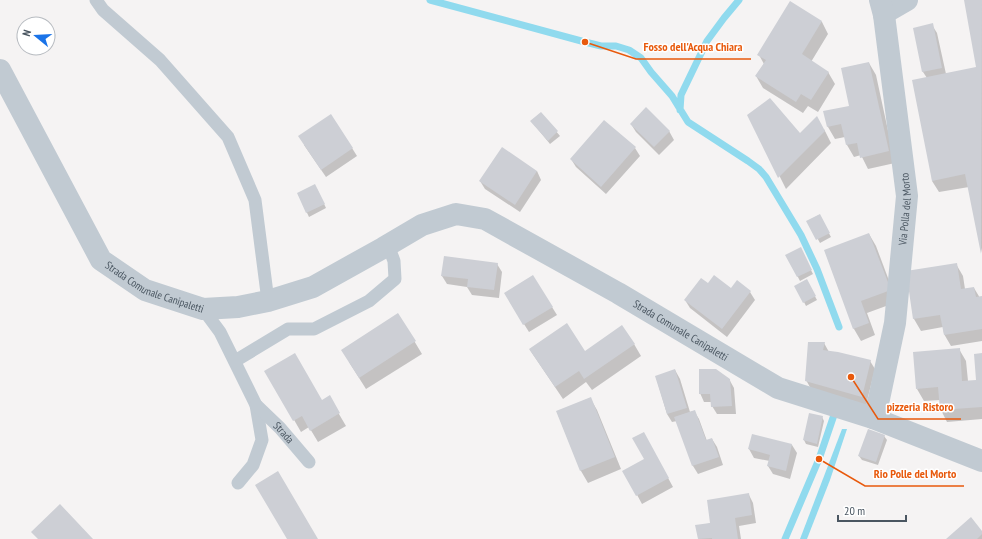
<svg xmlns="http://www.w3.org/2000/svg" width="982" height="539" font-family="'PT Sans Narrow',sans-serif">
<rect width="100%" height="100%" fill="#f5f3f3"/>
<path fill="#90daee" d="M842 429H847L830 480 807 539H800Z"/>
<path fill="#0003" d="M965 0H982V253L969 187 939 192 932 181 927 78 923 72 932 25 937 33 946 74 977 68Z
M791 3 822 22 828 34 811 62 828 72 835 84 818 112 808 106 803 113 763 88 756 76 764 64 759 55Z
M869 63 876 75 895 163 868 169 861 155 854 157 847 145 845 137 835 139 828 127 825 112 850 107Z
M541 113 560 136 550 144 531 121Z
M749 115 800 135 824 129 831 143 786 189Z
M631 124 669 131 674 140 659 155 636 132Z
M304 145 352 148 357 156 326 177Z
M635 148 640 156 606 194 576 167 571 159Z
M537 171 541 180 520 212 485 189 480 181Z
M317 189 326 208 309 217 298 194Z
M819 215 831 237 820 243 808 221Z
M869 234 876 246 897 302 867 313 875 335 861 341 854 329 825 251Z
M800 249 813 274 800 281 787 256Z
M497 264 502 272 499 298 472 295 467 287 447 284 442 276Z
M956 264 963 276 965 289 974 288 980 298 982 297V341L951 346 944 334 943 327 921 331 914 319 907 272Z
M806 280 817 300 806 306 796 286Z
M737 282 750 292 755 300 727 337 690 308 685 300 708 285 731 290Z
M510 302 552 307 557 315 529 332Z
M398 314 422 354 366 389 349 362Z
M824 343 829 352 870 361 875 369 866 405 811 389 806 380Z
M634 344 641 356 592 390 586 382 563 399 530 350 585 352Z
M959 349 966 361 968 381H977L982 354V419L947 422 941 410 940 400 924 401 917 389Z
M675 370 680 379 690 412 694 411 699 419 707 441 712 439 717 447 723 465 698 474 693 466 677 421 672 422 667 414 656 377Z
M266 371 322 401 329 397 346 426 318 442 309 427 301 432Z
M729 379 734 388 736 414H717L712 406 711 402H704L700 393Z
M590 398 597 410 621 469 588 483 581 471 557 412Z
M822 417 824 421 818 447 806 444 804 440Z
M884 436 887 440 878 465 862 460 859 456Z
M648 441 673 487 642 504 624 471 645 460Z
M792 445 797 453 790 479 773 474 768 466 770 461 754 458 749 449Z
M749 495 753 503 756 523 739 526 741 539H699L697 526 712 523Z
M982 532V539H947Z"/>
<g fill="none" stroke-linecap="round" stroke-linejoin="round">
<path stroke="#90daee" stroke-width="7" d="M430 0 585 42 601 46H616L629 50 641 58 651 72 672 96 688 122 748 161 759 169 766 177 801 235 817 269 839 327
M680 110 681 95 707 41 724 18 739 0
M785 539 819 459 835 412"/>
</g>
<path fill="#cdcfd5" d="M964 0H982L981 254 965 174 932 181 912 80 976 67Z
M790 1 822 21 802 54 829 72 811 100 801 94 796 102 755 76 766 60 757 55Z
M933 23 942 68 922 72 913 28Z
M869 62 889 151 860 158 857 143 846 145 841 124 827 127 823 111 849 106 841 68Z
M770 98 800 133 817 116 825 131 778 178 747 115Z
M646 107 670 131 654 147 630 124Z
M541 112 558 131 548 141 530 121Z
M331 114 353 148 321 170 298 136Z
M604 120 636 147 601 187 570 159Z
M502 147 537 171 515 205 479 181Z
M315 184 325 204 306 213 297 193Z
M820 214 830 233 816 240 806 221Z
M869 233 891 290 861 301 869 323 853 329 824 250Z
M801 247 812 270 797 277 785 255Z
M444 256 498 263 494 290 467 287 468 279 441 276Z
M957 263 961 289 974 287 976 297 982 296V329L944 335 940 315 913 319 906 271Z
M533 275 553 307 523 325 504 293Z
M714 275 731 288 737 280 751 291 722 329 684 300 701 278 708 283Z
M807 279 816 296 803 303 794 286Z
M398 313 416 341 359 378 341 350Z
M567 323 585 351 622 325 635 344 584 379 579 371 555 387 529 349Z
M808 342H825L823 350 838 352 871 360 862 397 805 381Z
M960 348 962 381 976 380 974 354 982 353V407L940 410 938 387 916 389 913 352Z
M295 353 322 400 330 395 340 413 310 431 302 416 293 421 264 371Z
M675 369 687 408 667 414 655 376Z
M699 369H716L730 379 732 406 711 407 710 394H699Z
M591 397 615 457 580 471 556 411Z
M695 410 706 440 712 438 719 457 692 466 674 417Z
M809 413 823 416 817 444 803 440Z
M868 429 885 435 876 462 858 456Z
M644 432 669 478 636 496 622 471 644 459 632 438Z
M752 434 792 444 786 471 767 466 770 455 748 449Z
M278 471 318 539H287L255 485Z
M749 493 752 515 735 518 738 539H712V538L698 539 695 525 710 523 707 500Z
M60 504 93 539H38L31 532Z
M971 517 982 531V534L977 539H946Z"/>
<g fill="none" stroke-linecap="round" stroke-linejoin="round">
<g stroke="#c1cad2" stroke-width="13">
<path d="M96 0 103 10 160 60 228 137 255 200 268 301"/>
<path d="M203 309 220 332 256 405 262 440 253 465 238 483"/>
<path d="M235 361 288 329H314L369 301 395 279 394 261 388 245"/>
<path id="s1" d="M256 405 280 428 309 462"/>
</g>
<g stroke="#c1cad2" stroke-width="22">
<path d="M884 15 888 11 907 0"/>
<path id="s2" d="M873 418 879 399 895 323 907 196 884 15 880 0"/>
</g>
<path stroke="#c1cad2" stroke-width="22" id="s3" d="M0 70 101 260 145 290 203 309 238 307 268 301 313 287 383 248 422 225 456 214 485 219 618 293 778 388 873 418 982 461"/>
</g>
<g text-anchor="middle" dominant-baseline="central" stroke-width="3" stroke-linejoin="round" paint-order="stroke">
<g font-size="11" fill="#4a5661" stroke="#fff">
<text stroke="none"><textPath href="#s2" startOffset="212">Via Polla del Morto</textPath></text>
<text stroke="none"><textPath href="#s3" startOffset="276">Strada Comunale Canipaletti</textPath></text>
<text stroke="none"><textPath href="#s3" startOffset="858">Strada Comunale Canipaletti</textPath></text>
<text stroke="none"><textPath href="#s1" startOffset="39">Strada</textPath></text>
</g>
</g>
<path fill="none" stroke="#e8590c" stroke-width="1.5" d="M585 42L636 59H751M851 377L878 419H961M819 459L865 486H964"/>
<g fill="#e8590c" stroke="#fff" stroke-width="1.5">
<circle cx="585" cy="42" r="4"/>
<circle cx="851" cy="377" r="4"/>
<circle cx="819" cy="459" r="4"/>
</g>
<g font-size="12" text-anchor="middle" font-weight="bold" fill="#e8590c" stroke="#fff" stroke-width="3" stroke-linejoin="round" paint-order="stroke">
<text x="693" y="51">Fosso dell'Acqua Chiara</text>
<text x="920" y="411">pizzeria Ristoro</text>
<text x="915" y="478">Rio Polle del Morto</text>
</g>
<g transform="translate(36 36) rotate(288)"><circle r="19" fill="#ffffff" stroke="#b7bbc0"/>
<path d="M0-3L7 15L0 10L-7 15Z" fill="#1a73e8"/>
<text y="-6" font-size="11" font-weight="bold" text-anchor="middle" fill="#4a5661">N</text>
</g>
<path d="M838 515v6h68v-6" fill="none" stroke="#4a5661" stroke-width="2"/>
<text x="844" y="515" font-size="12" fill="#4a5661" stroke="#ffffff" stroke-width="3" paint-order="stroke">20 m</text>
</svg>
